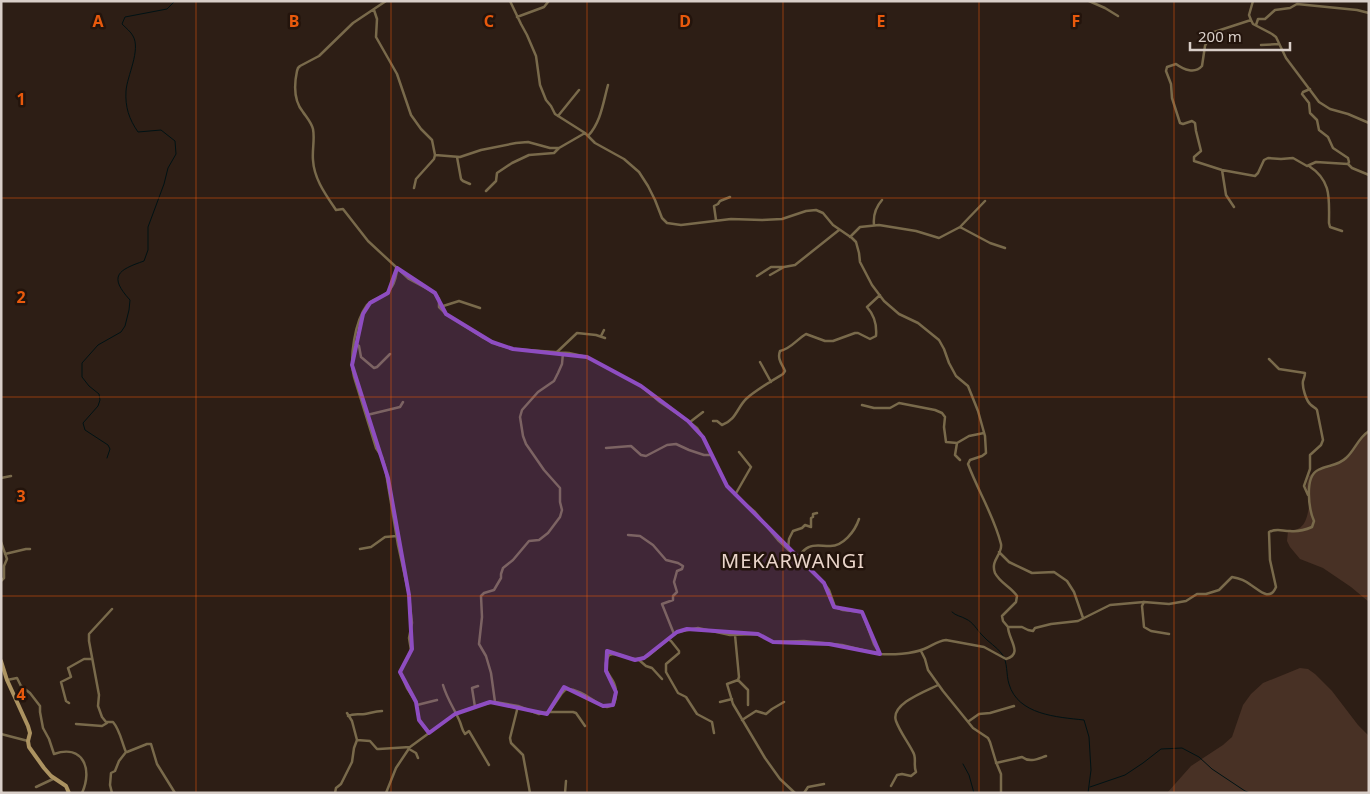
<svg xmlns="http://www.w3.org/2000/svg" width="1370" height="794" font-family="'Noto Sans',sans-serif">
<rect width="100%" height="100%" fill="#2d1e15"/>
<path fill="#483125" d="M1369 431V602L1351 587 1323 568 1300 559 1290 547 1287 541 1288 531C1304 531 1307 520 1309 506 1309 499 1310 493 1306 487L1309 476 1316 471 1331 467 1347 458 1361 437Z
M1300 668 1308 669 1315 674 1332 691 1358 725 1369 736V793H1167L1191 766 1223 745 1232 737 1243 705 1251 694 1263 683Z"/>
<g fill="none" stroke-linecap="round" stroke-linejoin="round">
<path stroke="#001214" stroke-width="1" d="M107 458 110 449 108 445 85 430 83 423 98 406 100 400 99 394 89 386 82 377V363L98 345 121 332 125 326 129 310 130 300C108 276 118 270 144 261L148 250V227L164 184 168 168 176 154 175 141 161 130 138 132C129 119 125 107 126 91 127 76 141 50 133 36 131 32 126 28 122 24L125 17 167 9 175 1
M952 612C956 616 961 616 966 619 973 622 977 630 982 635 988 642 997 647 1002 654 1008 662 1006 675 1009 684 1018 715 1057 717 1084 720L1089 737 1091 770 1088 793
M963 764 969 775 974 793
M1090 787 1125 775 1143 763 1161 749 1182 748 1199 757 1212 769 1245 791 1250 793"/>
<path stroke="#796a4b" stroke-width="2.5" d="M386 1 353 23 319 56 300 66 298 68 297 71C294 85 294 101 303 112 307 118 311 122 313 129 315 139 312 150 313 160 314 179 326 195 336 210L343 209 368 241 409 279 435 293 439 299V307L446 314 482 337 499 345 513 349 569 353 587 357 641 386 660 402 688 421 697 428 703 437 727 486 742 501 755 512 778 540 824 583 829 590 835 607 843 610 862 612 874 644 880 654C892 655 912 654 924 649 932 646 937 641 946 640L984 647 1006 659C1024 654 1008 639 1008 627H1022L1028 630 1033 631 1035 628 1051 624 1078 621 1110 605 1144 602 1169 604 1186 601 1197 594H1206L1219 590 1232 577C1238 578 1246 581 1251 585 1259 590 1270 602 1276 587L1270 560 1269 532C1276 528 1282 531 1290 531 1298 532 1305 530 1312 527L1314 521C1309 510 1304 477 1318 470 1327 465 1338 466 1346 458 1355 450 1358 438 1369 431
M510 1 521 24 527 35 536 56 540 85 546 100 551 106 555 114 585 133
M1089 1 1105 8 1118 16
M1253 1 1249 15 1251 20 1253 24 1272 34 1276 37 1286 58 1319 102 1330 109 1348 114 1369 123
M374 10 377 19 376 37 397 74 411 115 421 129 432 140 435 155 460 157 481 150 516 143 528 142 550 148H559L585 133 595 143 624 159 639 172 648 186 655 200 662 218 667 223 681 225 731 219 762 220 782 219 806 211 816 210 823 213 833 225 852 238 856 242 859 253 860 262 872 285 884 301 899 314 918 323 939 340 944 349 949 363 956 376 968 386 978 411 985 436 986 453 982 456 970 460 968 464C978 491 994 516 1001 544 1003 554 990 560 995 573 1000 583 1011 587 1017 596L1016 602 1002 616 1003 621 1008 627
M517 17 544 7 548 2
M1251 20 1211 33 1205 46 1202 66C1195 74 1184 70 1176 64L1167 67 1166 71 1171 84 1172 98 1180 123 1183 124 1192 121 1195 123 1196 131 1201 151 1194 157V161L1222 170 1255 176 1258 173 1264 160 1268 158 1281 159 1293 158 1307 166 1316 162 1348 164 1349 162 1348 158 1333 148 1328 137 1319 130 1317 120 1310 113 1309 103 1302 94 1303 92 1310 89
M1256 25 1258 19H1265L1275 10 1290 8 1297 4 1357 10 1369 13
M1261 45 1279 44
M558 116 579 90
M588 136C601 122 603 103 608 85
M457 157 461 179 463 181 470 184
M1348 164 1352 168 1369 175
M1309 166C1332 181 1329 199 1329 223L1330 227 1342 231
M1222 170 1226 195 1234 207
M414 188 416 179 434 159 435 155
M486 191 496 181 497 173 512 163 529 155 554 153 559 148
M716 220 714 206 718 204 720 201 730 197
M874 225C873 215 875 208 882 200
M960 227 990 243 1005 248
M850 237 860 227 879 225 916 231 939 238 960 227 985 201
M397 269C396 281 392 292 380 297 376 299 370 301 367 305 355 321 349 358 354 377L376 448 382 457 385 467 398 545 409 595 412 623 409 638 411 650 400 672 407 688 416 702 419 720 429 733
M770 275 784 267 795 265 839 230
M757 276 771 267H783
M440 307 459 301 480 308
M601 336 604 330
M354 342 359 346 361 357 374 368 377 367 390 354
M557 352 577 333 596 335 605 338
M1269 359 1279 369 1305 373C1305 376 1304 378 1303 381 1302 387 1306 401 1311 405 1313 407 1316 408 1317 410L1323 440 1321 445 1310 455V469L1304 486 1308 495
M760 362 771 382
M862 405 874 408H890L899 403 935 410 942 413 945 417 944 427 946 442 957 443 969 436 984 433
M367 415 400 407 403 402
M713 421H717L722 425C736 420 737 408 746 399 754 391 773 380 783 374L785 371C782 364 777 359 780 351 791 349 797 339 806 334L825 341H833L855 333H858L870 339 876 336C877 325 875 316 867 307L880 295
M690 422 703 412
M957 443 955 455 960 460
M606 448 631 446 641 455 646 456 667 445 676 444 689 450 704 455H712
M1 478 11 476
M735 495 751 467 739 452
M628 535 640 536 653 545 666 560 678 563 683 566 682 569 677 571 674 582 677 592 673 596V600L662 604 674 634
M1 542 7 559 4 566V578L1 581
M360 549 371 547 385 537 397 536
M788 549 789 539 793 531 802 528 805 525 811 527V518L813 517V514L817 513
M999 552 1009 562 1032 573 1054 572 1067 581 1074 592 1083 618
M5 554 26 549H30
M798 557C801 553 804 549 809 547 815 544 822 546 829 546 843 547 855 531 859 519
M1144 602 1142 606 1144 627 1151 631 1169 634
M735 635 739 677 738 680 727 684 733 704 765 758 780 779 795 793
M668 639 671 641 679 651V653L666 664V672L678 693 686 697 697 714 712 722 714 733
M921 651 925 659 928 670 943 691 973 728 988 738 990 742 996 762 1001 774V793
M639 660 646 666 652 668 662 679
M7 680 17 678 21 686 30 693 40 706V712L43 728 49 739 54 754C83 744 93 769 82 793
M738 680 748 690V705
M443 685C447 699 455 710 460 722 462 727 462 730 465 734L469 731 489 765
M495 702 491 673 486 656 479 644 482 617 481 596 484 593 494 590 501 578V574L503 568 513 560 529 541 539 540 548 533 560 517 562 510 560 502V488L544 470 526 444 523 436 520 417 522 410 538 392 554 381 558 373 562 364 563 353
M720 702 732 699
M69 703 66 701 61 682 71 677 68 668 84 659H92
M417 705 437 700
M518 706 510 738 511 743 523 755 530 793
M475 707 472 688 478 686
M549 712 562 693 566 689C581 689 591 700 603 706L607 707 613 705C617 699 617 688 613 681 607 671 602 667 609 655 623 650 629 665 648 656L677 632 698 628 730 635 758 634 773 642 804 641 842 645 879 654
M348 716C354 713 359 715 365 714 371 713 375 711 382 711
M742 720 756 711 766 714 772 709 784 702
M969 721 979 714 990 713 1014 706
M76 724 102 726 107 723
M1 734 28 741
M357 740 370 741 377 749H379L410 747
M409 749 416 753 418 758
M127 752 147 744H151L157 764 175 793
M996 763 1022 757C1030 763 1037 759 1046 756
M891 786 897 775 902 774 911 776 916 772C913 765 917 758 913 752 908 742 900 732 896 721 890 704 926 691 938 685
M36 787 53 779
M1 791 2 793
M112 793 110 785 111 773 115 771 119 761 126 752C122 743 120 730 113 722H106L102 717 98 706 99 695 89 641V634L112 609
M335 793 336 788 341 784 352 762 354 748 357 740 352 721 347 713
M386 793 396 768 410 747 455 714 480 705 495 702 518 706 539 714 549 712H573L576 713 585 726
M565 793 566 781
M804 793 808 787 824 784"/>
<path stroke="#ac9361" stroke-width="4" d="M1 661 7 680 28 726 30 733 28 741 29 747 44 768 51 776 66 786 69 793"/>
</g>
<path fill="#8e4dc1" fill-opacity="0.2" stroke="#8e4dc1" stroke-width="4" stroke-linejoin="round" d="M397 268 435 293 446 314 492 342 513 349 587 357 641 386 688 421 703 437 727 486 824 583 834 607 862 612 880 654 829 644 773 642 758 634 687 629 677 632 644 658 635 660 607 651 606 671 616 692 613 705 603 706 564 687 547 714 490 702 455 714 429 733 419 720 416 702 400 672 412 649 409 595 388 478 352 365 363 314 370 303 388 293Z"/>
<path fill="none" stroke="#e8590c" stroke-width="1" stroke-opacity="0.55" d="M196 1V793M391 1V793M587 1V793M783 1V793M979 1V793M1174 1V793M1 198H1369M1 397H1369M1 596H1369"/>
<g text-anchor="middle" dominant-baseline="central" stroke-width="5" stroke-linejoin="round" paint-order="stroke">
<g font-size="20" letter-spacing="1" fill="#ead5ca" stroke="#23140c">
<text x="793" y="560">MEKARWANGI</text>
</g>
</g>
<g font-size="16" text-anchor="middle" font-weight="bold" fill="#e8590c" stroke="#23140c" stroke-width="5" stroke-linejoin="round" paint-order="stroke">
<text x="98" y="27">A</text>
<text x="294" y="27">B</text>
<text x="489" y="27">C</text>
<text x="685" y="27">D</text>
<text x="881" y="27">E</text>
<text x="1076" y="27">F</text>
<text x="21" y="105">1</text>
<text x="21" y="303">2</text>
<text x="21" y="502">3</text>
<text x="21" y="700">4</text>
</g>
<rect width="1370" height="794" fill="none" stroke="#d9cfc9" stroke-width="5"/>
<path d="M1190 42v8h100v-8" fill="none" stroke="#d9cfc9" stroke-width="2.5"/>
<text x="1198" y="42" font-size="15" fill="#d9cfc9" stroke="#23140c" stroke-width="4" paint-order="stroke">200 m</text>
</svg>
